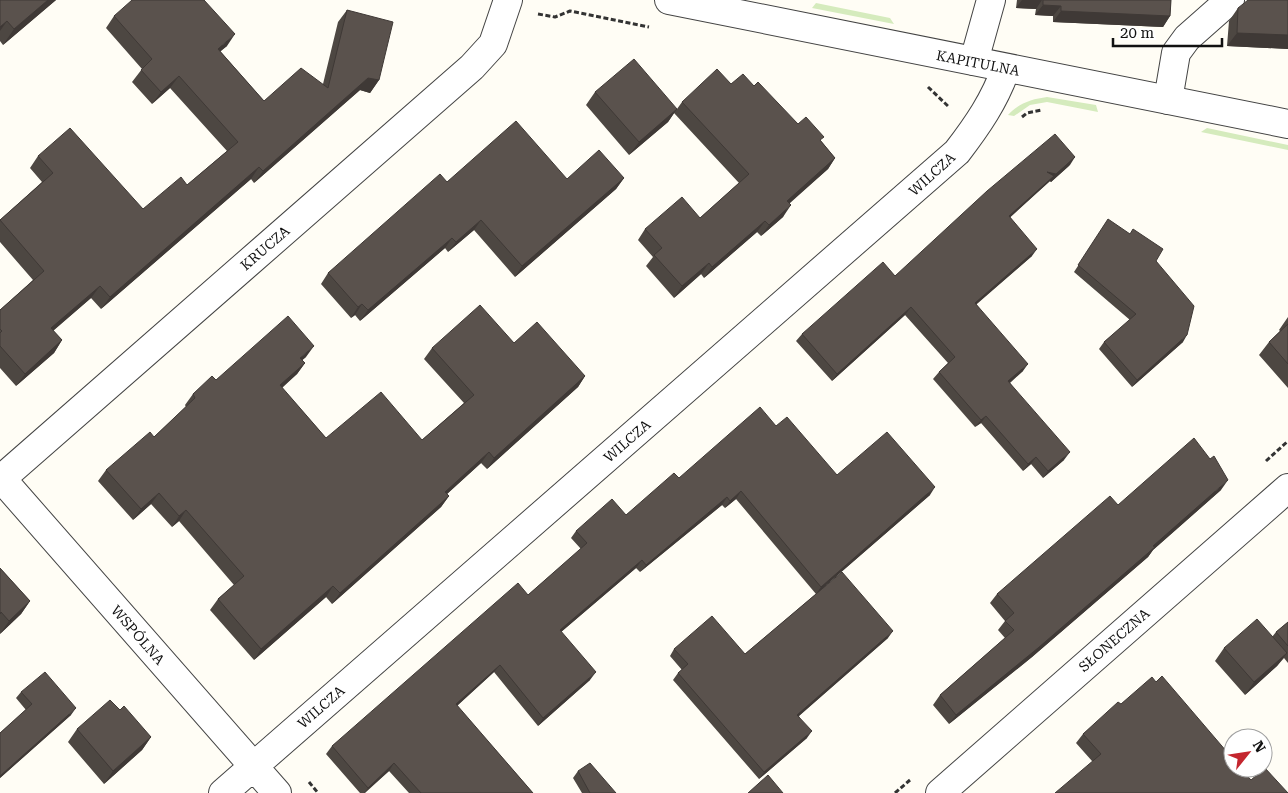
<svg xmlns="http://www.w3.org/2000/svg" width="1288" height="793" font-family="'Roboto Serif',serif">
<rect width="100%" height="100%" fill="#fffdf5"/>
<path fill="#d5ebbd" d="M816 3 890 18 894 24 812 8Z
M1047 97 1096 105 1098 112 1047 102 1030 105 1014 116 1008 115C1019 103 1032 99 1047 97Z
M1207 128 1288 145V150L1201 132Z"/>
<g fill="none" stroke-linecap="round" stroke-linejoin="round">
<defs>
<path id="minor" d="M974 61 991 0
M1168 100 1176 53 1187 38 1230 0
M0 477 277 793
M0 480 472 67 493 44 508 0
M223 793 957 152C977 126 995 100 1006 68
M940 793 1288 488"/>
<path id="tertiary" d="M669 0 1288 124"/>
</defs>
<use href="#minor" stroke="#444" stroke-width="30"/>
<use href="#tertiary" stroke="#444" stroke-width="30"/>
<path stroke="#333" stroke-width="3" stroke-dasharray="5 2.5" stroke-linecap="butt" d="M538 14 555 17 570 11 649 27
M928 87 949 107
M1022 117 1027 113 1042 110
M1266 461 1288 441
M309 782 318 793
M895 793 910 780"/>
<use href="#minor" stroke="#fff" stroke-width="28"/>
<use href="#tertiary" stroke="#fff" stroke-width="28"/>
</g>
<path fill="#4d4742" d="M0 0H56L3 45 0 41Z
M1017 0H1171L1170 16 1163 27 1053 22V16L1035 15 1036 9 1016 8Z
M1288 0V49L1227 46 1229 21 1238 8Z
M347 10 379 80 370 93 360 90 254 183 251 179 101 309 91 298 53 331 62 340 54 353 16 386 0 368V310L33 280 0 242V220L42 182 30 168 38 156 143 209 187 185 227 151 170 88 152 104 132 82 142 69 106 28 114 16 227 46 220 51 264 101 323 84 338 22Z
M731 84 754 86 798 124 821 141 835 158 828 169 789 203 783 217 761 236 757 232 704 278 701 274 674 298 646 266 653 257 638 240 645 229 700 218 739 183 674 113 668 122 629 155 586 105 595 92 677 109 682 102Z
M1070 165 1051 182 1050 181 1010 217 1032 256 976 304 1023 371 1010 383 1064 460 1043 478 1031 464 1023 471 981 423 975 427 933 379 939 372 948 363 905 315 832 381 796 341 802 334 895 276Z
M624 178 616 189 515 277 474 230 448 252 445 248 360 321 355 315 351 318 321 284 328 273 447 182Z
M1104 226 1156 261 1183 342 1132 387 1099 349 1104 342 1130 320 1074 272Z
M1288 317V388L1259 355 1269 342 1280 331 1279 330Z
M514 343 585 376 578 387 487 469 481 463 447 494 449 496 441 507 332 604 326 597 254 660 210 610 218 599 234 585 179 521 172 527 151 504 133 520 98 481 106 470 154 437 186 407 185 405 193 394 216 380 306 357 302 360 305 363 297 374 282 388 326 438 422 440 464 403 424 359 432 348Z
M776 426 837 475 930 495 826 585 888 638 799 716 807 738 759 779 673 680 678 673 682 670 670 656 674 649 745 654 816 594 736 499 725 508 722 505 640 572 636 568 561 632 590 680 538 726 494 672 457 706 533 793H409L389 771 365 793H360L326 754 332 746 528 595 581 549 571 538 576 531 626 515 679 478Z
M1221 490 1153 550 1148 557 1032 657 949 724 933 705 940 695 1005 638 998 630 1005 621 990 603 997 594 1118 505Z
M0 568 30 601 21 614 0 634Z
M1288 622V663L1284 658 1277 666 1245 695 1215 661 1224 648 1272 637 1276 632Z
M1156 682 1251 780 1092 761 1076 743 1083 734 1121 704Z
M21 692 71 715 0 778V733L26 710 16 698Z
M120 710 151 737 142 750 104 784 68 742 77 729Z
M578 771 616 793H582L573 778Z"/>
<path fill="#3f3936" d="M48 0H56L3 45 14 29Z
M1022 0H1042L1036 9 1016 8Z
M1043 5 1061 6 1053 16 1035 15Z
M1061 11 1170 16 1163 27 1053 22Z
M7 21 0 31V27Z
M1237 33 1288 35V49L1227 46Z
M235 34 227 46 209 61 218 49Z
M179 76 170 88 152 104 161 92Z
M368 78 379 80 370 93 360 90 254 183 263 171Z
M677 109 668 122 629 155 639 142Z
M1075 157 1070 165 1051 182 1050 181 1004 223 1009 216 1047 172Z
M835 158 828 169 780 212 787 201Z
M259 167 251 179 101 309 110 297Z
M624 178 616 189 515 277 522 266Z
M791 205 783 217 761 236 769 225Z
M481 220 474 230 448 252 456 242Z
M765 221 757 232 704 278 712 267Z
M452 238 445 248 360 321 368 310Z
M1037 249 1032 256 970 310 975 303Z
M709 263 701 274 674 298 682 286Z
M100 286 91 298 42 340 51 328Z
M362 304 355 315 351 318 358 307Z
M911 307 905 315 832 381 837 374Z
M1187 335 1183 342 1132 387 1137 380Z
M62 340 54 353 16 386 25 374Z
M314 346 306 357 292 369 300 358Z
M305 363 297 374 272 396 280 385Z
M1028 364 1023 371 1003 388 1008 381Z
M585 376 578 387 487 469 494 458Z
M986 416 981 423 975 427 981 420Z
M489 452 481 463 437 503 445 492Z
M1070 452 1064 460 1043 478 1048 471Z
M1036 457 1031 464 1023 471 1028 464Z
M1228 480 1221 490 1153 550 1148 557 1032 657 949 724 956 715 1153 546Z
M935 487 930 495 816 594 821 587Z
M741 491 736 499 725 508 730 501Z
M159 493 151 504 133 520 141 509Z
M449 496 441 507 332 604 340 593Z
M727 497 722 505 640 572 646 565Z
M186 510 179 521 172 527 179 516Z
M642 560 636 568 554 638 560 630Z
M333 586 326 597 254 660 261 649Z
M30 601 21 614 0 634 9 621Z
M893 631 888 638 793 721 797 715Z
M1287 653 1277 666 1245 695 1254 682Z
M500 665 494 672 450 712 456 704Z
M596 672 590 680 538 726 543 718Z
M76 708 71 715 0 778V776Z
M812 731 807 738 759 779 764 772Z
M151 737 142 750 104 784 113 771Z
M394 763 389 771 364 793 368 788Z"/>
<path fill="#5a524d" stroke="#3f3936" d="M0 0H48L14 29 7 21 0 27Z
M132 0H204L235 34 218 49 264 101 301 68 328 88 347 10 393 22 379 80 368 78 263 171 259 167 110 297 100 286 51 328 62 340 25 374 0 346V333L2 331 0 329V310L44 271 0 220 53 173 38 156 70 128 143 209 181 177 187 185 238 142 179 76 161 92 141 70 152 59 114 16Z
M1043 0H1171L1170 16 1061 11V6L1043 5Z
M1248 0H1288V35L1237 33 1238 8Z
M634 59 677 109 639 142 595 92Z
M717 69 731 84 743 74 754 86 758 82 798 124 806 117 824 137 820 140 835 158 787 201 791 205 769 225 765 221 712 267 709 263 682 286 654 255 662 248 645 229 682 197 700 218 749 174 682 102Z
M516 121 567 179 599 150 624 178 522 266 481 220 456 242 452 238 368 310 362 304 358 307 328 273 440 174 447 182Z
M1055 134 1075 157 1056 174 1047 172 1054 176 1009 216 1037 249 975 303 1028 364 1008 381 1070 452 1048 471 1036 457 1028 464 986 416 981 420 939 372 955 357 911 307 837 374 802 334 883 262 895 276 987 191Z
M1108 219 1130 234 1133 229 1163 249 1156 261 1194 306 1187 335 1137 380 1104 342 1136 314 1078 265Z
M480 305 514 343 537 322 585 376 494 458 489 452 445 492 449 496 340 593 333 586 261 649 218 599 244 576 186 510 179 516 159 493 141 509 106 470 150 432 154 437 195 398 193 394 212 376 216 380 288 316 314 346 300 358 305 363 280 385 326 438 381 392 422 440 474 395 432 348Z
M1288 324V364L1269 342Z
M760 407 776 426 787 417 837 475 887 432 935 487 821 587 741 491 730 501 727 497 646 565 642 560 560 630 596 672 543 718 500 665 456 704 533 793H421L394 763 368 788 332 746 518 583 528 595 587 543 576 531 612 499 626 515 674 473 679 478Z
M1194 438 1210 459 1214 456 1228 480 1153 546 1155 547 1038 648 956 715 940 695 1014 630 1005 621 1014 613 997 594 1110 496 1118 505Z
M0 568 30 601 9 621 1 612 0 614Z
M842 572 893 631 797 715 812 731 764 772 678 673 688 664 674 649 712 616 745 654Z
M1257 619 1287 653 1254 682 1224 648Z
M1288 622V646L1276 632Z
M45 672 76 708 0 776V733L32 704 21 692Z
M1162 676 1233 759V768H1240L1251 780 1265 768 1288 793H1055L1101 754 1083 734 1118 702 1121 704 1152 677 1156 682Z
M110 700 120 710 124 706 151 737 113 771 77 729Z
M590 763 616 793H590L578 771Z
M768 775 783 793H748Z"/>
<g text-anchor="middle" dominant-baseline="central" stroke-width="5" stroke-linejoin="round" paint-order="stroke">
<g font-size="14" fill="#111" stroke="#fff">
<text transform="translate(978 63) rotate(11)">KAPITULNA</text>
<text transform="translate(932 174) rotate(-42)">WILCZA</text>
<text transform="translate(265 248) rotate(-41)">KRUCZA</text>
<text transform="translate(627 441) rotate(-41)">WILCZA</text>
<text transform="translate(138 635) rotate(49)">WSPÓLNA</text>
<text transform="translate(1114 640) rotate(-41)">SŁONECZNA</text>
<text transform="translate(321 707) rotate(-41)">WILCZA</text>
</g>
</g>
<g transform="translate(1248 753) rotate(60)"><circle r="24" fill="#ffffff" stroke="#a0a0a0"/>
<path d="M0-4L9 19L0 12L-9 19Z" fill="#c4262e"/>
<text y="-8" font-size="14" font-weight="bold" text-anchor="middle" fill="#111111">N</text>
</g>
<path d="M1113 38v8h109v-8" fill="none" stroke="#111111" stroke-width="2.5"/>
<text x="1120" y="38" font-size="15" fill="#111111" stroke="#ffffff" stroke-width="4" paint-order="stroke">20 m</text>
</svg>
